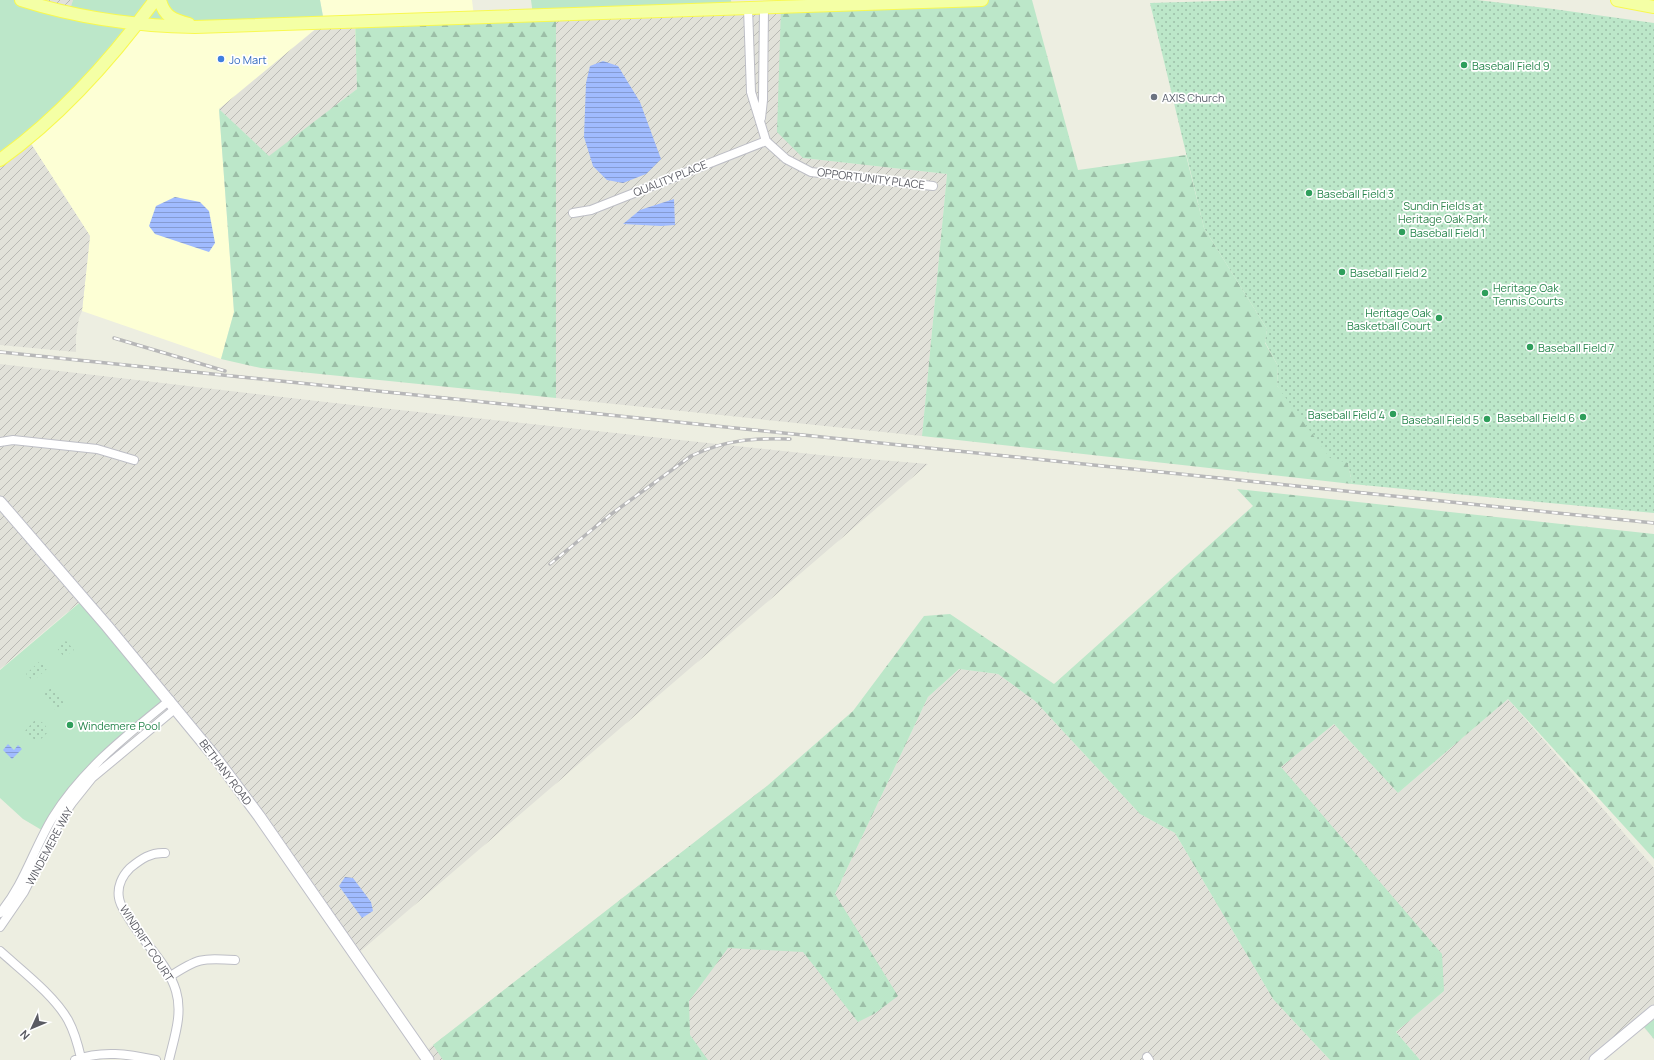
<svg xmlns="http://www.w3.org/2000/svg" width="1654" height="1060" font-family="Manrope,sans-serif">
<defs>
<pattern id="industrial-furrows" width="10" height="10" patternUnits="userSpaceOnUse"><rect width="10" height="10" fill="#e1e1d9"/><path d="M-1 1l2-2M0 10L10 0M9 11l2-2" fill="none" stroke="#b9b9b4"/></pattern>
<pattern id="forest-firs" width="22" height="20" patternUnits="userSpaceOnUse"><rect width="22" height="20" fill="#bce7c9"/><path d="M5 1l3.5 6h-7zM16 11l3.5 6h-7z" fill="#9cbea7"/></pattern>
<pattern id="park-dots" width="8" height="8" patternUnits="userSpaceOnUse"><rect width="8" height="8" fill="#bce7c9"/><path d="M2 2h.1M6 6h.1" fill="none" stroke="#9cbea7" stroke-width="1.8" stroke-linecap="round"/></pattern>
<pattern id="water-rules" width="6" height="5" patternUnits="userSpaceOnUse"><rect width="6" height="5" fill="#a0bbff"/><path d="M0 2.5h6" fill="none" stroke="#859bd2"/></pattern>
</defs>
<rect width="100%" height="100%" fill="#edeee1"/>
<path fill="#fdffd5" d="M320 0H472L474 17 219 109 234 312 221 359 82 311 90 236 28 139 137 24 324 21Z"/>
<path fill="url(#industrial-furrows)" d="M21 0H73L69 13Z
M781 7 803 158 947 174 922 436 556 398V14Z
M355 20 357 89 269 157 219 109 324 22Z
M28 139 90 236 82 311 79 318 76 336V352L0 345V158Z
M0 364 334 403 820 455 928 464 355 956 259 816 83 599 0 669Z
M959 669 998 674 1035 701 1140 814 1175 833 1273 999 1330 1060H428L423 1053 767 786 835 894 928 697Z
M1508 699 1654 868V1039L1640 1023 1595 1060H1420L1396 1032 1444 991 1281 767 1334 724 1398 793Z"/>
<path fill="#bce7c9" d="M0 0H26L69 12 73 0H320L324 22 137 24 28 139 0 158Z
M531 0H731L732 9 533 15Z
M84 599 170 700 103 756 45 832 23 819 0 798V670Z
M1654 1011V1039L1640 1022Z"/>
<path fill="url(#forest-firs)" d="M983 0H1032L1078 170 1186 155 1204 228 1267 329 1265 343 1278 366 1277 386 1348 463 1352 484 922 436 947 174 803 158 777 132 781 7Z
M556 14V398L261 368 221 359 234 312 219 109 269 156 357 89 355 20Z
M1237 489 1654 534V859L1508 699 1398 793 1334 724 1281 767 1442 954 1444 991 1396 1032 1420 1060H1330L1273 999 1175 833 1140 814 1035 701 998 674 959 669 928 697 835 894 898 996 874 1014 858 1022 803 952 728 948 689 1001 690 1035 708 1060H443L433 1045 767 786 853 711 924 616 950 614 1054 684 1253 506Z"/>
<path fill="url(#park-dots)" d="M1250 0H1477L1546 8 1654 23V513L1352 484 1348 463 1330 458 1277 386 1278 366 1265 342 1267 329 1204 228 1150 3Z
M66 641 74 650 64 657 57 648Z
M41 660 48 668 33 681 26 674Z
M51 688 65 704 57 712 43 695Z
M35 720C42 720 47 726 48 732L39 741H36L25 731Z"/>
<path fill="url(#water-rules)" d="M603 61 618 66 640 102 661 159 646 174 623 183 607 180 593 166 584 137 586 83 590 66Z
M175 197 200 202 209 211 215 243 209 252 155 234 149 226 156 206Z
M674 199 675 225 661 226 623 224 640 210Z
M8 744 14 750 18 745 22 749 12 759 3 750Z
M345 877 353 878 371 902 373 911 362 918 339 886Z"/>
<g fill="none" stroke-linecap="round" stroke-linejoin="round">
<defs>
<path id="minor" d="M748 8 751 92 766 141 786 159 811 172 933 186
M761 118 763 100 764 8
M573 213 591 210 766 141
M0 442 13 440 97 449 134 460
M165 853C151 852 141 859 130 868 122 876 117 887 119 898 120 906 126 913 130 920 144 943 168 964 176 991 183 1014 174 1038 169 1060
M0 913C24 885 34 848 53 817 83 769 127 735 170 700
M0 927 24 892 61 819 72 803 92 778 176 708
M0 951C21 970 54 995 68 1020 74 1031 78 1045 81 1058
M169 977C198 958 201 958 235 960
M1147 1057 1149 1060
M75 1060C102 1050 128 1054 156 1060"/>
<path id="secondary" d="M0 502 107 626 215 757 259 816 428 1060
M1595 1060 1654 1011"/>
<path id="primary" d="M21 0C78 18 136 26 195 27L982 0
M160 0C164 16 173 20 189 24
M1617 0 1654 7
M0 160C61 116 111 60 155 0"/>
</defs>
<use href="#minor" stroke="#bebfc6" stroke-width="10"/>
<use href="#secondary" stroke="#bebfc8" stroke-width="13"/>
<use href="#primary" stroke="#f8f950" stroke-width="14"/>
<use href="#minor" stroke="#fff" stroke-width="8"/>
<use href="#secondary" stroke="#fff" stroke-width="11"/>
<use href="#primary" stroke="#f4ffa5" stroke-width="12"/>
<defs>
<path id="rail" d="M114 338 225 371
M0 352 1654 523
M550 564 610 515 691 456C725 440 752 438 790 439"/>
</defs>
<use href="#rail" stroke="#b7b7b8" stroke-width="3.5"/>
<use href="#rail" stroke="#fff" stroke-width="2" stroke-dasharray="6" stroke-linecap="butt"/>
</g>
<circle fill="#3f7fe0" stroke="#fff" stroke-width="1.5" cx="221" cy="59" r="4"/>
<g fill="#2e9e5b" stroke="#fff" stroke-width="1.5">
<circle cx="1464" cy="65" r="4"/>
<circle cx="1309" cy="193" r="4"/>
<circle cx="1402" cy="232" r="4"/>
<circle cx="1342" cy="272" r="4"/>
<circle cx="1485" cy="293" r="4"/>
<circle cx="1439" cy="318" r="4"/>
<circle cx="1530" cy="347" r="4"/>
<circle cx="1393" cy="414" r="4"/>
<circle cx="1583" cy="417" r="4"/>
<circle cx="1487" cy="419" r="4"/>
<circle cx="70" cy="725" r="4"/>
</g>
<circle fill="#6b7280" stroke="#fff" stroke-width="1.5" cx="1154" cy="97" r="4"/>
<g text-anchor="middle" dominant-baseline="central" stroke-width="3.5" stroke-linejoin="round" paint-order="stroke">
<g font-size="11" fill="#366cbe" stroke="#fff" text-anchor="start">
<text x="229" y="59">Jo Mart</text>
</g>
<g font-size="11" fill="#27864d" stroke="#fff" text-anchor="start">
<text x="1472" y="65">Baseball Field 9</text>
<text x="1317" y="193">Baseball Field 3</text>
<text x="1410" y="232">Baseball Field 1</text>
<text x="1350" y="272">Baseball Field 2</text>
<text x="1493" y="287">Heritage Oak<tspan x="1493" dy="13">Tennis Courts</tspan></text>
<text x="1431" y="312" text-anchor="end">Heritage Oak<tspan x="1431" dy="13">Basketball Court</tspan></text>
<text x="1538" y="347">Baseball Field 7</text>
<text x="1385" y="414" text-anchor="end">Baseball Field 4</text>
<text x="1575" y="417" text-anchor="end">Baseball Field 6</text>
<text x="1479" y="419" text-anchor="end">Baseball Field 5</text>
<text x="78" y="725">Windemere Pool</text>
</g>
<g font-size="11" fill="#5b616d" stroke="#fff" text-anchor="start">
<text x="1162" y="97">AXIS Church</text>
</g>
<g font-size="11" fill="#5a5b63" stroke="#fff">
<text transform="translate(670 178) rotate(-22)">QUALITY PLACE</text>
<text transform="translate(871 178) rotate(7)">OPPORTUNITY PLACE</text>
<text transform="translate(226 772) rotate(53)">BETHANY ROAD</text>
<text transform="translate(49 846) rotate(-62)">WINDEMERE WAY</text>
<text transform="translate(147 943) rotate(57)">WINDRIFT COURT</text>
</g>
<g font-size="11" fill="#2f854c" stroke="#fff">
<text x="1443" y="205">Sundin Fields at<tspan x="1443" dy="13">Heritage Oak Park</tspan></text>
</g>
</g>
<g transform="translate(32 1028) rotate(226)" stroke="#ffffff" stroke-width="3" paint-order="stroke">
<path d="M0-3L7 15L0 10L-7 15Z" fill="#5a5b63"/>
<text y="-6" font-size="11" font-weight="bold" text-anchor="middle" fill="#5a5b63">N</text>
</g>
</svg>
